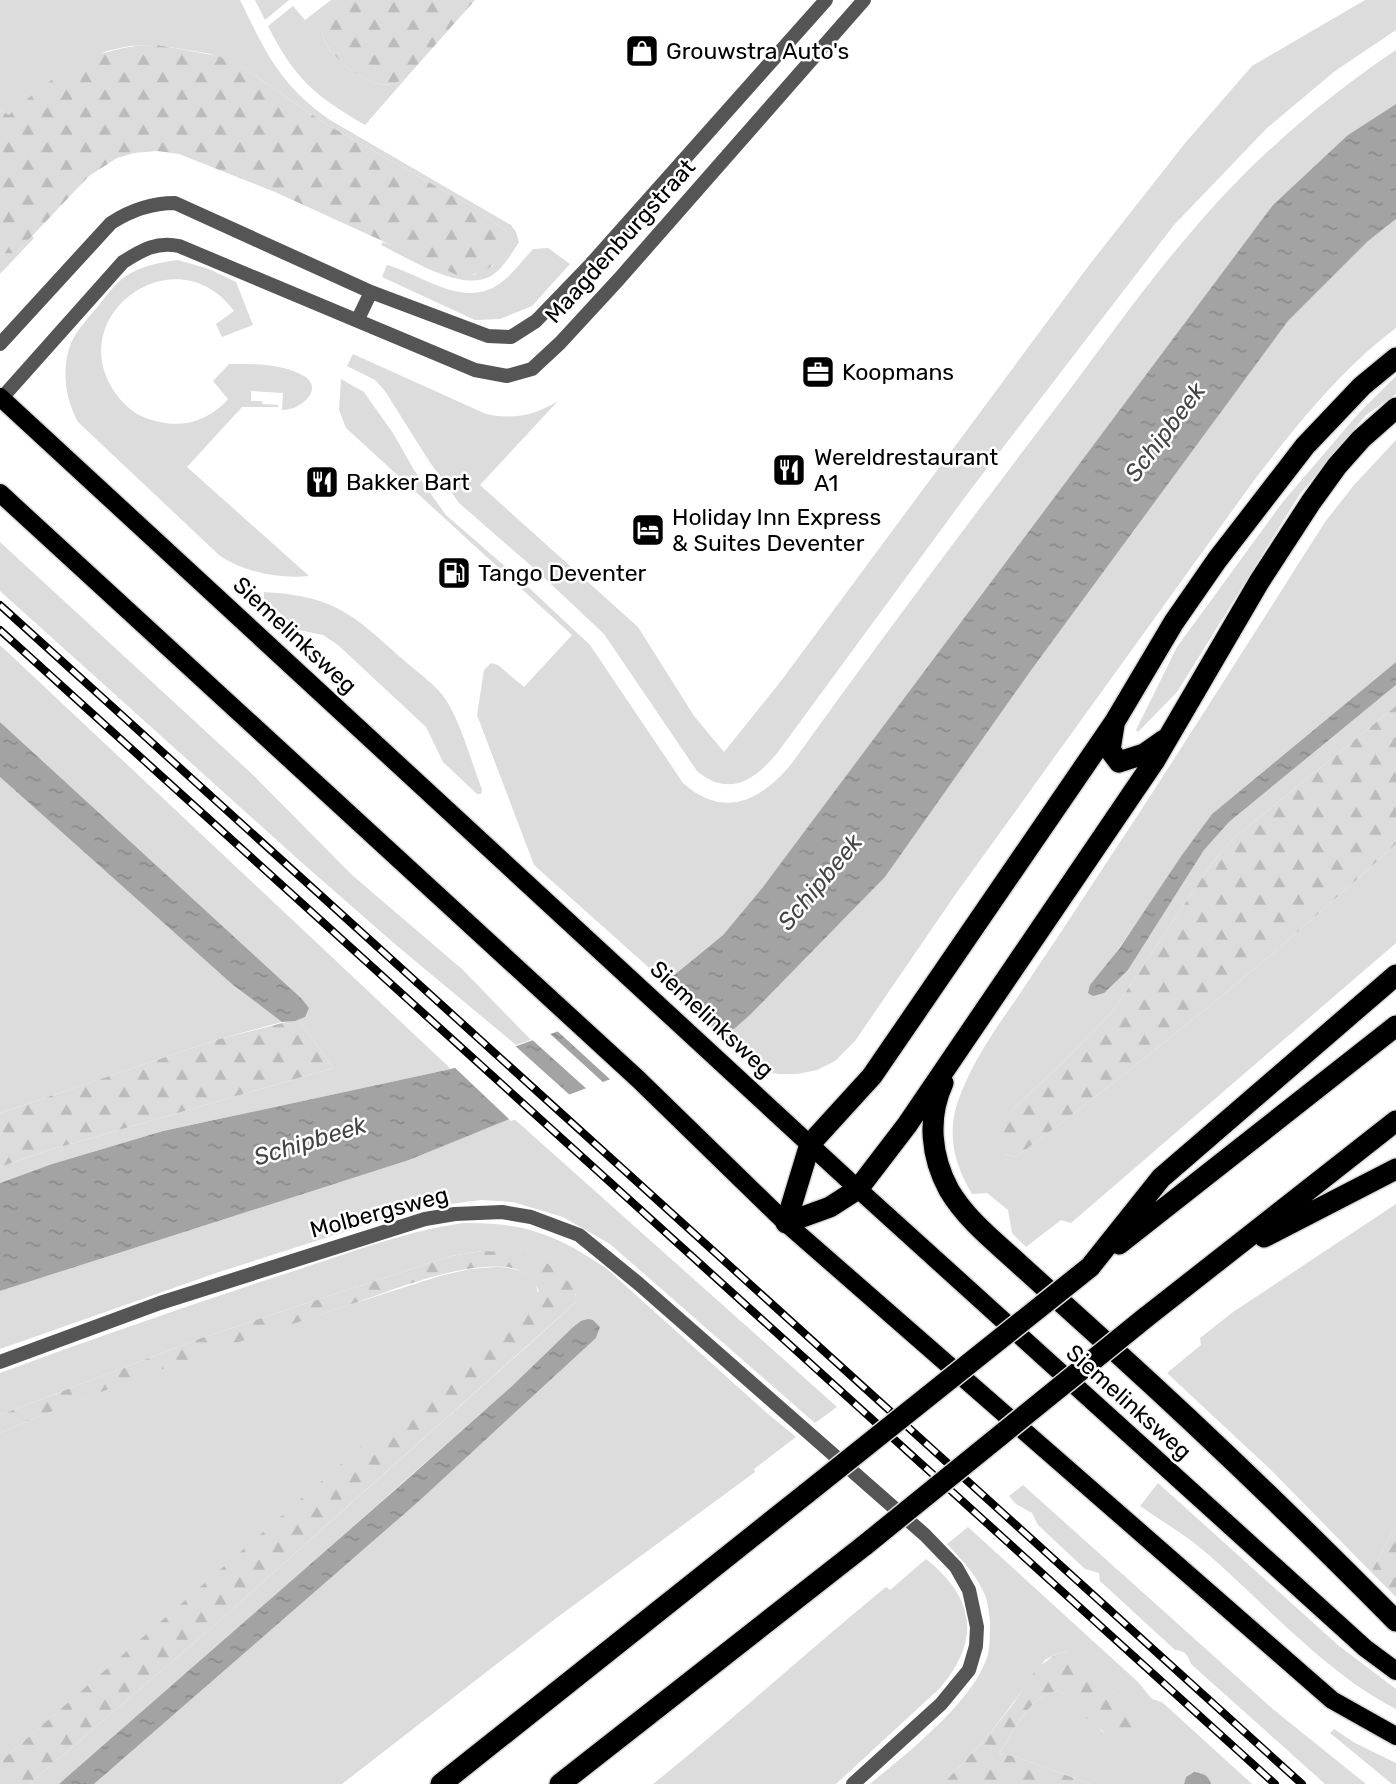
<svg xmlns="http://www.w3.org/2000/svg" width="1396" height="1784" font-family="Rubik,sans-serif">
<defs>
<pattern id="forest-firs" width="22" height="20" patternUnits="userSpaceOnUse" patternTransform="scale(1.75)"><rect width="22" height="20" fill="#dcdcdc"/><path d="M5 1l3.5 6h-7zM16 11l3.5 6h-7z" fill="#bbb"/></pattern>
<pattern id="water-ripples" width="26" height="14" patternUnits="userSpaceOnUse" patternTransform="scale(1.75)"><rect width="26" height="14" fill="#a3a3a3"/><path d="M2 4q2-2 4 0t4 0M15 11q2-2 4 0t4 0" fill="none" stroke="#8b8b8b"/></pattern>
</defs>
<rect width="100%" height="100%" fill="#fff"/>
<path fill="#dcdcdc" d="M0 0H240C266 53 280 85 330 120L511 225 516 232 519 242C511 254 503 269 491 276 462 293 408 258 381 245L383 242 474 275 493 266 507 232 478 210 326 124 245 69 211 54 158 45 130 46 106 51 9 115 0 109Z
M255 0H289L265 20Z
M331 0C312 31 325 50 351 70 370 83 385 91 406 78L365 125C315 96 294 78 268 26L293 6 305 20Z
M1365 0H1396V30L1335 71 1267 128 1174 225 971 489 778 752C755 780 729 798 697 771L604 634 536 570 459 503 429 461 385 391 375 380 347 366 353 354 486 414C512 420 536 415 558 401L480 485 638 627 694 716 724 752 781 681 1090 264 1186 142 1252 66Z
M1396 50V104L1348 135 763 887 723 935 665 982 534 865 477 715 484 670 491 663 498 665 524 687 572 635 346 428 339 410 341 379 364 392 368 398 393 433 414 470 446 515 524 583 590 645 683 783C724 820 762 800 792 763 881 639 972 518 1064 397 1105 343 1143 288 1187 237 1247 165 1318 102 1396 50Z
M1396 219V328C1340 370 1298 424 1255 479L955 895 855 1041 835 1061 817 1070 797 1074H779L766 1072 726 1036 750 1015 885 877 1032 669 1288 321 1367 242Z
M32 236 34 238 0 274V254L16 253Z
M548 248 570 264 532 306 500 319 475 320 382 277 387 265C423 275 463 309 499 284 512 275 522 261 533 249Z
M178 260 209 269 236 282 253 325 222 337 216 324 234 311C176 232 60 316 116 394 128 410 141 419 160 422 186 428 211 419 228 399L213 381 229 364C253 364 278 363 300 374 327 386 303 410 282 410L283 393 251 391V401H262V404L278 405V407H242L187 467 309 576C279 579 243 572 219 555L78 422C65 399 61 368 71 343 78 328 90 316 100 304 109 292 118 280 131 273 145 265 162 262 178 260Z
M1396 376V394L1366 415 1300 494 1177 692 1138 732 1136 730 1177 647 1282 503 1358 414Z
M1396 440V662L1212 814 1108 964 1128 970 1204 850 1229 822 1396 685V706L1234 838 1212 863 1113 1011 1062 1063 1011 1111 1004 1154 1016 1157C1147 1059 1276 955 1396 844V943L1071 1223 1061 1220 1026 1247 1012 1233 1008 1210 987 1193 972 1194C955 1166 947 1136 957 1104 970 1065 994 1031 1017 998 1044 957 1072 916 1099 874 1176 758 1250 640 1325 522L1354 485Z
M0 542 252 774 352 875 463 970 531 1040 516 1045 396 945 300 861 0 591Z
M264 592C338 596 355 617 407 663 420 674 437 686 446 700 462 725 471 762 482 789L481 794H477L443 762 426 727 338 645 323 635 299 630 264 599Z
M0 645 451 1069 163 1131 52 1164 0 1183V1167L43 1152 333 1068 298 1019 305 1017 301 998 0 722Z
M0 777 233 985 282 1022 219 1039 0 1113Z
M512 1117 837 1407 815 1423 610 1244 563 1217 513 1202 481 1200 419 1208 219 1272 0 1349V1291L409 1160Z
M1396 1204V1526L1371 1572 1271 1470 1167 1373 1201 1345 1200 1338 1233 1312Z
M464 1223C524 1222 558 1235 607 1269L768 1414 796 1437 754 1469 755 1472 555 1619 342 1784H94L418 1502 596 1338 600 1327 593 1320 572 1328 512 1386 99 1751 59 1784H29L217 1623 544 1331 576 1302V1294L482 1251 451 1256 204 1337 0 1415V1373C97 1337 195 1303 294 1271 350 1253 405 1231 464 1223Z
M496 1267C513 1267 536 1273 538 1294L0 1762V1433C143 1371 291 1323 440 1276L470 1269Z
M1158 1483 1339 1646 1396 1689V1709C1327 1674 1268 1607 1210 1556 1189 1537 1163 1522 1140 1506Z
M1023 1485 1274 1710 1366 1784H1325L1191 1664C1187 1654 1186 1651 1175 1650L1100 1581 1099 1573 1085 1569 1038 1525 1032 1513 1016 1504 1009 1496Z
M968 1527 1138 1682 1152 1699 1162 1702 1252 1784H1211C1208 1775 1203 1774 1194 1772L1186 1777 1184 1784H1090L1014 1756 999 1754C1012 1734 1034 1687 1061 1692L1104 1733 1068 1651 1056 1654 1045 1660 988 1736 943 1784H870C906 1754 975 1701 988 1654 990 1644 990 1632 990 1622 989 1612 988 1600 983 1591 975 1573 960 1558 947 1544Z
M926 1559C975 1598 981 1640 940 1688L836 1784H653C733 1720 807 1651 886 1587L890 1590Z
M1334 1729 1355 1743 1396 1763V1784H1392L1330 1733Z"/>
<path fill="url(#forest-firs)" d="M331 0H475L406 78C385 91 369 83 351 70 326 51 311 30 331 0Z
M158 45 218 56 245 69 326 124 478 210 507 232C511 260 481 279 457 275L275 192 179 154 157 151 134 153 117 158 89 176 16 253 0 254V109L9 115C55 74 93 45 158 45Z
M1396 706V844C1276 955 1147 1059 1016 1157L1004 1154 992 1141 1011 1111 1062 1063 1113 1011 1212 863 1234 838Z
M298 1019 333 1068 43 1152 0 1167V1113L219 1039Z
M482 1251C514 1252 542 1253 565 1278 572 1286 577 1291 576 1302L217 1623 29 1784H0V1762L539 1291C532 1278 522 1269 506 1267 459 1262 391 1291 346 1306 229 1345 113 1384 0 1433V1415L204 1337 451 1256Z
M1396 1526V1597L1371 1572Z
M1068 1651 1077 1655 1137 1707C1143 1717 1143 1723 1136 1731 1114 1755 1077 1707 1061 1692 1034 1687 1012 1734 999 1754L1014 1756 1090 1784H943L988 1736 1013 1704 1037 1668 1056 1654Z"/>
<path fill="url(#water-ripples)" d="M1396 104V219L1367 242 1288 321 1032 669 885 877 750 1015 726 1036 568 1095 409 1160 0 1291V1183L52 1164 163 1131 451 1069 590 1020 668 980 723 935 763 887 1273 205 1348 135Z
M1396 662V685L1229 822 1204 850 1128 970 1104 993 1093 996 1088 993 1090 985 1119 949 1182 855 1212 814Z
M0 722 301 998 309 1008 305 1017 295 1021 282 1022 233 985 0 777Z
M588 1319 593 1320 600 1327 596 1338 418 1502 94 1784H59L403 1483 512 1386 572 1328 581 1321Z
M1194 1772C1203 1774 1208 1774 1211 1784H1184L1186 1777Z"/>
<path fill="#fff" d="M661 980 726 1040 613 1082 554 1028 589 1017Z
M547 1031 606 1085 589 1091 529 1037Z
M512 1043 572 1097 511 1121 452 1065Z"/>
<g fill="none" stroke-linecap="round" stroke-linejoin="round">
<defs>
<path id="primary" d="M0 397 858 1189 1365 1648 1396 1671
M0 493 638 1079 786 1223 1332 1700 1396 1736"/>
<path id="motorway" d="M1114 725 1110 750 1119 762 1144 754 1164 740
M943 1083C927 1118 931 1157 949 1190 966 1219 994 1241 1018 1263 1050 1292 1081 1320 1113 1349 1210 1437 1304 1528 1396 1621
M786 1223 810 1144 872 1076 1114 723 1174 622 1217 560 1305 446 1362 386 1396 358
M786 1223 830 1207 858 1189 907 1125 1155 760 1259 582 1311 502 1337 466 1361 439 1396 408
M1264 1237 1396 1169
M1119 1244 1396 1026
M1090 1267 1161 1178 1396 975
M1145 1318 1396 1121
M441 1784 807 1493
M560 1784 865 1545"/>
</defs>
<use href="#primary" stroke="#dbdbdb" stroke-width="21"/>
<use href="#motorway" stroke="#dbdbdb" stroke-width="24"/>
<path stroke="#555" stroke-width="14" d="M358 319 371 292
M0 344 111 223C131 210 151 203 175 203L371 292 488 336 511 337 536 321 591 264 826 0
M0 400 123 262C142 250 157 241 179 246L475 370 507 376 532 369 560 343 619 279 864 0
M0 1362 160 1303 425 1219 455 1214 502 1212 531 1217 579 1235 639 1284 925 1535 956 1567 969 1590 977 1627 976 1646 969 1670 941 1704 853 1784"/>
<use href="#primary" stroke="#000" stroke-width="18"/>
<use href="#motorway" stroke="#000" stroke-width="21"/>
<defs>
<path id="rail" d="M0 605 1302 1784
M0 630 1275 1784"/>
</defs>
<use href="#rail" stroke="#000" stroke-width="8"/>
<use href="#rail" stroke="#fff" stroke-width="5" stroke-dasharray="16" stroke-linecap="butt"/>
<defs>
<path id="motorway-bridge" d="M807 1493 1090 1267
M865 1545 1145 1318"/>
</defs>
<use href="#motorway-bridge" stroke="#dbdbdb" stroke-width="24" stroke-linecap="butt"/>
<use href="#motorway-bridge" stroke="#000" stroke-width="21"/>
</g>
<defs>
<symbol id="shop-square" viewBox="-11 -11 22 22"><rect x="-9" y="-9" width="18" height="18" rx="4" fill="#000" stroke="#fff"/><path d="M-5-2.5h2.3a2.7 3.5 0 0 1 5.4 0H5L5.5 6h-11ZM-1.5-2.5h3a1.5 2.3 0 0 0-3 0Z" fill="#fff"/></symbol>
<symbol id="office-square" viewBox="-11 -11 22 22"><rect x="-9" y="-9" width="18" height="18" rx="4" fill="#000" stroke="#fff"/><path d="M-6-3h4V-5.5h4V-3h4V5H-6ZM-1-4.5V-3h2v-1.5ZM-6 0V1H6V0Z" fill="#fff"/></symbol>
<symbol id="restaurant-square" viewBox="-11 -11 22 22"><rect x="-9" y="-9" width="18" height="18" rx="4" fill="#000" stroke="#fff"/><path d="M-5-6h1v4h1v-4h1v4h1v-4h1v5L-1.5 .5V6h-2V.5L-5-1ZM5-6V6H3V1.5H1.5Q1.5-4 5-6Z" fill="#fff"/></symbol>
<symbol id="hotel-square" viewBox="-11 -11 22 22"><rect x="-9" y="-9" width="18" height="18" rx="4" fill="#000" stroke="#fff"/><path d="M-6-4.5h1.5V1H6V5H4.5V3h-9V5H-6ZM-4 0a1.8 1.8 0 1 1 3.6 0ZM.5 0V-2.5h3Q6-2.5 6 0Z" fill="#fff"/></symbol>
<symbol id="fuel-square" viewBox="-11 -11 22 22"><rect x="-9" y="-9" width="18" height="18" rx="4" fill="#000" stroke="#fff"/><path d="M-5.5-6h7V0h2V4h1.3V-2.5L3-4.5l.8-.8L6-3V5H2.5V1h-1V6h-7ZM-4.2-4.7v3.2H.2V-4.7Z" fill="#fff"/></symbol>
</defs>
<g fill-rule="evenodd">
<use href="#shop-square" x="623" y="32" width="38" height="38"/>
<use href="#office-square" x="799" y="353" width="38" height="38"/>
<use href="#restaurant-square" x="770" y="451" width="38" height="38"/>
<use href="#restaurant-square" x="303" y="463" width="38" height="38"/>
<use href="#hotel-square" x="629" y="511" width="38" height="38"/>
<use href="#fuel-square" x="435" y="554" width="38" height="38"/>
</g>
<g text-anchor="middle" dominant-baseline="central" stroke-width="5" stroke-linejoin="round" paint-order="stroke">
<g font-size="23" fill="#000" stroke="#fff" text-anchor="start">
<text x="666" y="51">Grouwstra Auto's</text>
<text x="842" y="372">Koopmans</text>
<text x="814" y="457">Wereldrestaurant<tspan x="814" dy="26">A1</tspan></text>
<text x="346" y="482">Bakker Bart</text>
<text x="672" y="517">Holiday Inn Express<tspan x="672" dy="26">&amp; Suites Deventer</tspan></text>
<text x="478" y="573">Tango Deventer</text>
</g>
<g font-size="23" fill="#000" stroke="#fff">
<text transform="translate(620 241) rotate(-48)">Maagdenburgstraat</text>
<text transform="translate(295 635) rotate(43)">Siemelinksweg</text>
<text transform="translate(712 1019) rotate(43)">Siemelinksweg</text>
<text transform="translate(379 1212) rotate(-15)">Molbergsweg</text>
<text transform="translate(1129 1402) rotate(42)">Siemelinksweg</text>
</g>
<g font-size="24" font-style="italic" fill="#444" stroke="#fff">
<text transform="translate(1165 432) rotate(-53)">Schipbeek</text>
<text transform="translate(820 882) rotate(-50)">Schipbeek</text>
<text transform="translate(310 1141) rotate(-17)">Schipbeek</text>
</g>
</g>
</svg>
